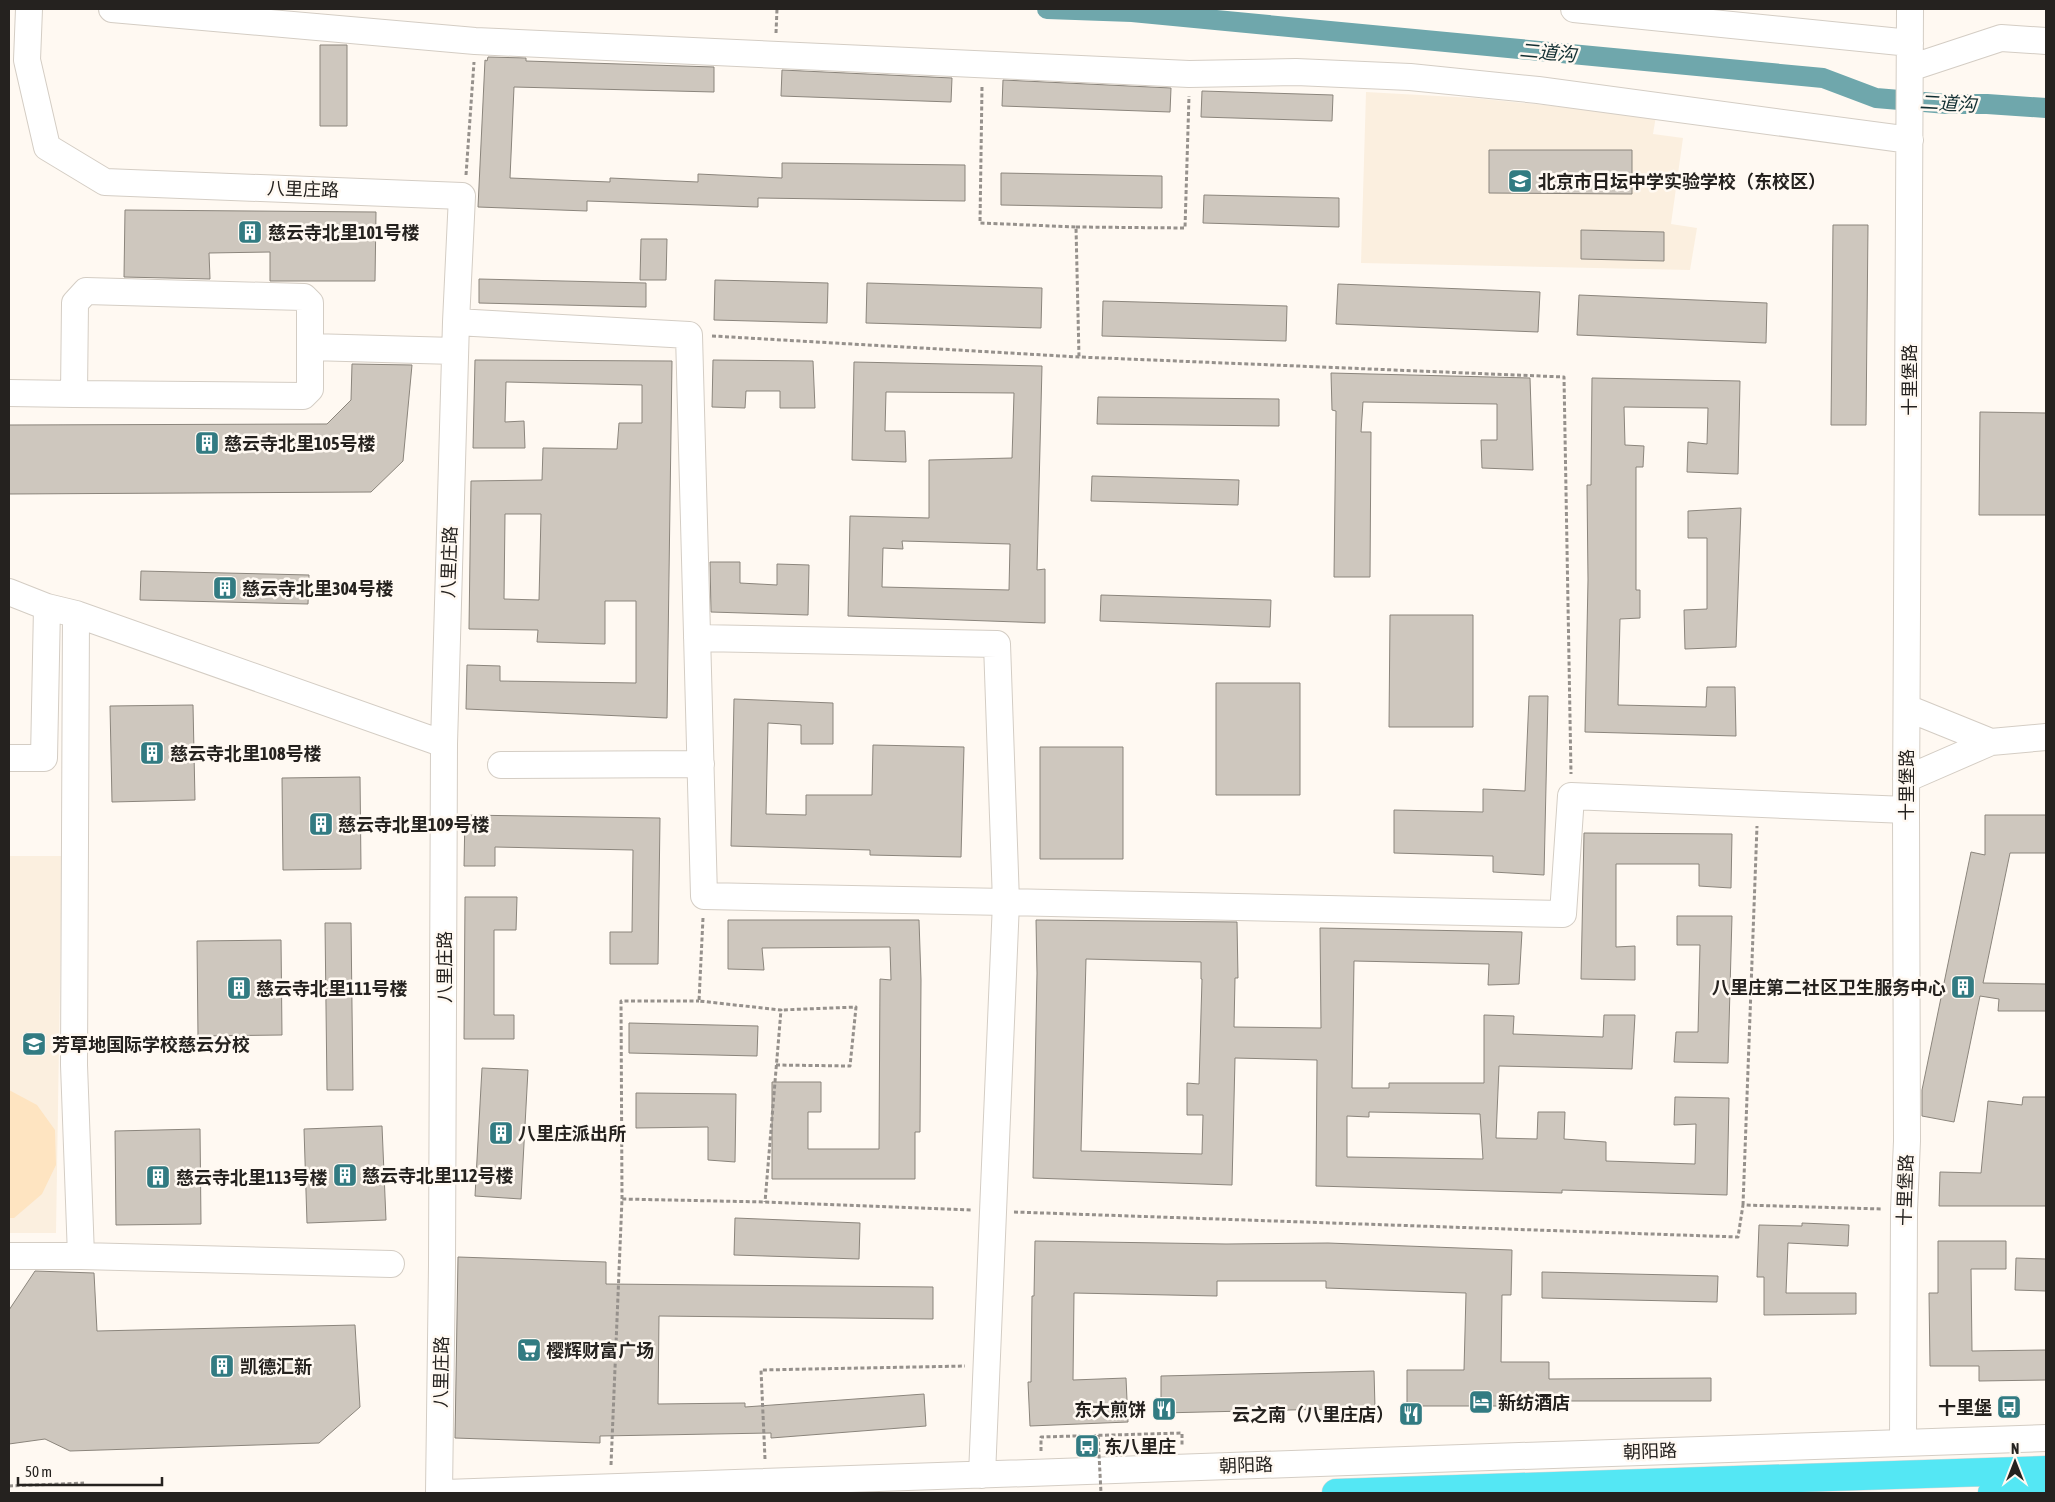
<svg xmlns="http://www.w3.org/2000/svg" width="2055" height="1502" font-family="'Asap Condensed','Noto Sans SC',sans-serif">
<rect width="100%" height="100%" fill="#fff9f2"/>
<path fill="#fbefdf" d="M1366 92 1474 98 1656 116 1653 134 1683 138 1671 224 1697 228 1690 270 1361 263Z
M9 856H62L56 1233H9Z"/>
<path fill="#fee4c1" d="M9 1090 37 1105 55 1130 56 1165 42 1194 14 1218H9Z"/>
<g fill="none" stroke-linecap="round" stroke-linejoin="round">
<path stroke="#6fa7ac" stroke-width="20" d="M1047 9 1132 12 1823 78 1876 98 1947 104H1987L2046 108"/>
</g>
<path fill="#cec7be" stroke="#8b857c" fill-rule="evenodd" d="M320 45H347V126H320Z
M488 57 526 58V61L714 67V92L514 87 510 178 610 182V178L698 182V174L782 178V163L965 165V201L758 198V207L587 201V211L478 207 485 60 487 61Z
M782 70 952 78 951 102 781 96Z
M1003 80 1171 88 1170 112 1002 106Z
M1202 91 1333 95 1332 121 1201 117Z
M1489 150H1632V194L1489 193Z
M1001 173 1162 176V208L1001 205Z
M1204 195 1339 198V227L1203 223Z
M125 210 376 212 375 281H270V252L209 253 210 279 124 277Z
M1833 225H1868L1866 425H1831Z
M1581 230 1664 232V261L1581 259Z
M641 239H667L666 280H640Z
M479 279 646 283V307L479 303Z
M715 280 828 283 827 323 714 320Z
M867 283 1042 288 1041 328 866 323Z
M1338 284 1540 292 1538 332 1336 324Z
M1579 295 1767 303 1766 343 1577 335Z
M1103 301 1287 306 1286 341 1102 336Z
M475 360 672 361 667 718 466 709 467 665 500 666V681L636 683V601H605V644L537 642 538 630 469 629 471 481 542 480 543 448 617 449 619 423H642V385L506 382 505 422 524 421 525 448H473ZM505 514H541L539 600 504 599Z
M713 360 813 361 815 408H780V391H746L745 408 712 407Z
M854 362 1042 366 1037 570 1045 569V623L848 616 850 516 929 518V460L1012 458 1014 393 886 392 885 431H905L906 462 852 460ZM902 541 1010 544 1009 590 882 587 883 548 903 549Z
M352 364 412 365 403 461 371 492 9 494V425L327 424 351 400Z
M1331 373 1530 378 1533 470 1482 468 1481 440H1497V404L1363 402 1361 432H1371L1370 577H1334L1336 411 1332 410Z
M1592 378 1740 381 1738 474 1687 472 1688 442 1707 444 1708 408 1624 407 1625 445 1644 446 1643 467H1636V590H1640V618L1620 619 1618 705 1706 707 1707 687H1735L1736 736 1585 732 1588 580 1587 485H1591Z
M1098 397 1279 399V426L1097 424Z
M1980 412 2046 413V515H1979Z
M1092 476 1239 480 1238 505 1091 501Z
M1741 508 1736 647 1685 649 1684 610 1707 609V538H1688V511Z
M710 562H740V583L777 585V564L809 565 808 615 711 612Z
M141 571 309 575 308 604 140 600Z
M1101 595 1271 600 1270 627 1100 621Z
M1390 615H1473V727H1389Z
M1216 683H1300V795H1216Z
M1529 696H1548L1544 875 1493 872V856L1394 853V810L1483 812V789L1525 791Z
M734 699 833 703V744H801V725L768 723 766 814 806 815V795H872L873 745 964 747 961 857 870 855V850L731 846Z
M193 705 195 800 112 802 110 706Z
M1040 747H1123V859H1040Z
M360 777 361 869 283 870 282 778Z
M465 815 660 818 658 964H610V932H632L633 850 495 847V866H464Z
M1985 815H2046V853H2010L1983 983 2046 984V1011H1998L1999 999 1980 996 1954 1122 1922 1116V1090L1971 852 1985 855Z
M1584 833 1732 834 1731 888 1699 886V864H1616V947L1635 946V980L1581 979Z
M465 897H517L516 930H494V1015H514V1039H464Z
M1677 916H1732L1728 1063 1674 1062 1676 1032H1698L1700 945H1677Z
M728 920H919L921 980 920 1132H915V1179H772V1082H821V1112H808V1149H879L880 979 891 980 890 947 762 948 764 970 728 969Z
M1036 920 1237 922 1238 978H1235L1234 1027 1321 1028 1320 928 1522 932 1519 984 1488 985 1489 964 1354 961 1352 1088H1389V1083H1484V1015L1514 1016 1513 1034 1603 1037 1604 1015H1635L1632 1069 1499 1066 1496 1138 1537 1139 1538 1112H1565L1564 1139 1606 1142V1161L1695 1164 1696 1124 1674 1125 1675 1097 1729 1098 1727 1195 1562 1190V1193L1316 1186 1317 1060 1235 1058 1232 1185 1033 1178 1037 973ZM1086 959 1201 962V979H1202L1199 1084 1187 1083V1115H1203L1202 1154 1081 1151ZM1369 1112 1480 1114 1483 1159 1347 1157V1116L1369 1117Z
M325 923H351L353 1090H327Z
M281 940 282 1035 198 1036 197 941Z
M629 1023 758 1026 757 1056 629 1053Z
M482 1068 528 1070 521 1199 475 1196Z
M636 1093 736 1094 735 1162 708 1160V1127L636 1128Z
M2023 1097H2046V1206H1939L1940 1172 1981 1173 1988 1101 2022 1105Z
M382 1126 386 1220 307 1223 304 1129Z
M200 1129 201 1224 116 1225 115 1131Z
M735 1218 860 1223 859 1259 734 1255Z
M1802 1223 1849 1225 1848 1246 1788 1243 1786 1293H1856V1314L1764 1315V1277H1757L1759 1225 1802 1226Z
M1035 1241 1226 1244 1328 1243 1512 1250 1511 1295H1502L1501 1362H1549V1379L1711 1378V1401H1566V1397L1506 1396V1406H1407V1370H1464L1466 1293 1326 1288V1281H1217V1296L1074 1293 1073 1380 1126 1378 1128 1422 1030 1426 1028 1382H1031L1032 1296H1034Z
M1938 1241H2006V1269H1971L1972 1351 2046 1350V1380L1979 1381V1366H1930L1929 1293H1938Z
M458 1257 606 1262V1284L933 1287V1319L659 1316 658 1404 745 1403V1407L924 1394 926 1426 771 1438V1433L600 1436V1443L455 1438Z
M2016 1258 2046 1259V1291L2015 1290Z
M35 1271 94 1273 97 1331 355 1325 360 1407 319 1443 70 1451 45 1439 9 1444V1310Z
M1542 1272 1718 1276 1717 1302 1542 1298Z
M1374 1371 1375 1408 1161 1413V1376Z"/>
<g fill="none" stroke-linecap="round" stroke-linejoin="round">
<defs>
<path id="minor" d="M29 9 27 60 47 147 105 182 462 196 456 322 444 744 442 1265 439 1493
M112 9 475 41 1189 74 1296 72 1410 77 1538 90 1910 140
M1574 9 1910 43
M1910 68 2001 38 2046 41
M456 322 689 335 704 896 1006 902 997 644 697 638
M9 393 74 394 75 303 86 291 304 297 310 303V347L455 351
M74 394 303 396 310 389V347
M9 592 47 607
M1907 708 1991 742 2046 737
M9 758H44L47 607 76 614
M501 765 701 764
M1906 779 1991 742
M9 1256H81L74 1065 76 614 444 744
M81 1256 391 1264
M1903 1443 1904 1210 1907 1141 1906 810 1910 9
M982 1475 1006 902 1563 914 1571 796 1906 810
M445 1493 2046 1438"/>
<path id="highway" d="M1336 1493 2046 1470
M1992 1493 2046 1492"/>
</defs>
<use href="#minor" stroke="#d4cdc4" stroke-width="28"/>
<use href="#highway" stroke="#d8d7d7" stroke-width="29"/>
<path stroke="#96918c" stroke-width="3" stroke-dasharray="4 2.5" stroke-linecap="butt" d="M776 33 777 9
M982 87 980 223 1076 227 1079 357
M466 175 474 62
M1076 227 1185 228 1189 96
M712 336 1079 357 1564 377 1571 774
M703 918 699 1001 781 1010 765 1202
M776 1065 850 1066 856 1007 781 1010
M622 1199 621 1001H699
M1743 1205 1757 826
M1014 1212 1738 1237 1743 1205 1882 1209
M1041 1451V1437L1182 1433V1446
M765 1459 761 1370 965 1366
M611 1465 622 1199 765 1202 972 1210
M9 1486 84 1483"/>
<use href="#minor" stroke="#fff" stroke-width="26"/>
<use href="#highway" stroke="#54e7f4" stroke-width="28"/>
<path stroke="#96918c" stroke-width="3" stroke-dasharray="4 2.5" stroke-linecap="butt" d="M1098 1435 1101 1493"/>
</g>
<defs>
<symbol id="school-square" viewBox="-11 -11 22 22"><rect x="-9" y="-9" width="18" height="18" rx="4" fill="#327b82" stroke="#fff9f2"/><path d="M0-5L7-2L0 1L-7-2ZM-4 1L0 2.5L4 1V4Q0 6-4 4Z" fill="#fff"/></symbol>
<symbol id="building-square" viewBox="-11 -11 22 22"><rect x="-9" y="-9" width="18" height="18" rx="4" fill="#327b82" stroke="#fff9f2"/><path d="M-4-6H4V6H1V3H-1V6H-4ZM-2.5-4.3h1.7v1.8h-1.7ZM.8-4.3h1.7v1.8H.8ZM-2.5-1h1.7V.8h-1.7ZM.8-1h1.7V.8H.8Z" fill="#fff"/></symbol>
<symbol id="supermarket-square" viewBox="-11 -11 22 22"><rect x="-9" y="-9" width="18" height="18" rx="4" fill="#327b82" stroke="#fff9f2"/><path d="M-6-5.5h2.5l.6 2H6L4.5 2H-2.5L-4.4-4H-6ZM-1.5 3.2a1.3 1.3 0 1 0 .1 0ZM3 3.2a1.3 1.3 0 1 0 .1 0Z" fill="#fff"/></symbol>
<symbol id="hotel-square" viewBox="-11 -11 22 22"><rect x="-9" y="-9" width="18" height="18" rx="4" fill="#327b82" stroke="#fff9f2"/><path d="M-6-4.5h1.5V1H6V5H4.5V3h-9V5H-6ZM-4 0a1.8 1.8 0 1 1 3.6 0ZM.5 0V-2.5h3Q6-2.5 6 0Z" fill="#fff"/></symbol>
<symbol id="bus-square" viewBox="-11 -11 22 22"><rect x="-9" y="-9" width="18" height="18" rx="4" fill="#327b82" stroke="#fff9f2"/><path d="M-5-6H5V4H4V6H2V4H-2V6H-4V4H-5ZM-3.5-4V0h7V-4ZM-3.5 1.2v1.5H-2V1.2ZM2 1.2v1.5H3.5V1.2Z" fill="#fff"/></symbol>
<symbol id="restaurant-square" viewBox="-11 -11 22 22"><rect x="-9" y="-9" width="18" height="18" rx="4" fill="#327b82" stroke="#fff9f2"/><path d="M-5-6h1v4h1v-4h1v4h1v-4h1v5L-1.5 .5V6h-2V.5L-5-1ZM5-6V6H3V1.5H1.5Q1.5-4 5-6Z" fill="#fff"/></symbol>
</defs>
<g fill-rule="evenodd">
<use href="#school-square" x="1506" y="167" width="28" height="28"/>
<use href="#building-square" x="236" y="218" width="28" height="28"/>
<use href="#building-square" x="193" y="429" width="28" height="28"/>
<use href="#building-square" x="211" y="574" width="28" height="28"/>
<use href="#building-square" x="138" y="739" width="28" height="28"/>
<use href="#building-square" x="307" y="810" width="28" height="28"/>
<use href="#building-square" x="1949" y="973" width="28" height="28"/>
<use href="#building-square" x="225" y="974" width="28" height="28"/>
<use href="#school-square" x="20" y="1030" width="28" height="28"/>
<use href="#building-square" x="487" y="1119" width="28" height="28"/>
<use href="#building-square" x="331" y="1161" width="28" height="28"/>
<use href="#building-square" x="144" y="1163" width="28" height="28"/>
<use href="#supermarket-square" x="515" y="1336" width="28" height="28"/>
<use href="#building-square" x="208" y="1352" width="28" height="28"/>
<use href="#hotel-square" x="1467" y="1388" width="28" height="28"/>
<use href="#bus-square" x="1995" y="1393" width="28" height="28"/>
<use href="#restaurant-square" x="1150" y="1395" width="28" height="28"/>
<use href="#restaurant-square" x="1397" y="1400" width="28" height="28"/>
<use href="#bus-square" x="1073" y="1432" width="28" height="28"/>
</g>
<g text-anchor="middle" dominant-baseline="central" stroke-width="5" stroke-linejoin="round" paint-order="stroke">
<g font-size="18" font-weight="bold" fill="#25221f" stroke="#fff9f2" text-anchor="start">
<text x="1538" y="181">北京市日坛中学实验学校（东校区）</text>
<text x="268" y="232">慈云寺北里101号楼</text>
<text x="224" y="443">慈云寺北里105号楼</text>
<text x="242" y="588">慈云寺北里304号楼</text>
<text x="170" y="753">慈云寺北里108号楼</text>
<text x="338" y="824">慈云寺北里109号楼</text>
<text x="1946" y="987" text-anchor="end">八里庄第二社区卫生服务中心</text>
<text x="256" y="988">慈云寺北里111号楼</text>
<text x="52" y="1044">芳草地国际学校慈云分校</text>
<text x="518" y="1133">八里庄派出所</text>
<text x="362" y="1175">慈云寺北里112号楼</text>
<text x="176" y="1177">慈云寺北里113号楼</text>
<text x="546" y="1350">樱辉财富广场</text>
<text x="240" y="1366">凯德汇新</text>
<text x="1498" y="1402">新纺酒店</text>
<text x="1992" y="1407" text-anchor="end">十里堡</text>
<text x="1146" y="1409" text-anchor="end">东大煎饼</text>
<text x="1394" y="1414" text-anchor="end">云之南（八里庄店）</text>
<text x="1104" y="1446">东八里庄</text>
</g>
<g font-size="18" fill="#25221f" stroke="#fff9f2">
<text transform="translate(303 189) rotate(2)">八里庄路</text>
<text transform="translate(1909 380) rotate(-90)">十里堡路</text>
<text transform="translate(449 562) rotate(-88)">八里庄路</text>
<text transform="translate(1906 785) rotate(-90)">十里堡路</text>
<text transform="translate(444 967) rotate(-90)">八里庄路</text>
<text transform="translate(1905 1190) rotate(-88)">十里堡路</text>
<text transform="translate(441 1372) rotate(-89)">八里庄路</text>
<text transform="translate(1650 1451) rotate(-2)">朝阳路</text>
<text transform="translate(1246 1465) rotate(-2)">朝阳路</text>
</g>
<g font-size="19" font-style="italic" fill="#122f32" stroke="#fff9f2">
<text transform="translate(1548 52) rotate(5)">二道沟</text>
<text transform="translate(1948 103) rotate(3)">二道沟</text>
</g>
</g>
<rect width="2055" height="1502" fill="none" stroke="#25221f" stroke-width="20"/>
<g transform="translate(2015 1462)" stroke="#fff9f2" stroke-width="4" paint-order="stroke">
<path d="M0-4L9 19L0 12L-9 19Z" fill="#25221f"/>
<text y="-8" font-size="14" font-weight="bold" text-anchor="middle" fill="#25221f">N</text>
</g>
<path d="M18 1477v8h144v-8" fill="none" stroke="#25221f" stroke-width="2.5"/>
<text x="25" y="1477" font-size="15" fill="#25221f" stroke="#fff9f2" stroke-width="4" paint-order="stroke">50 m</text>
</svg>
